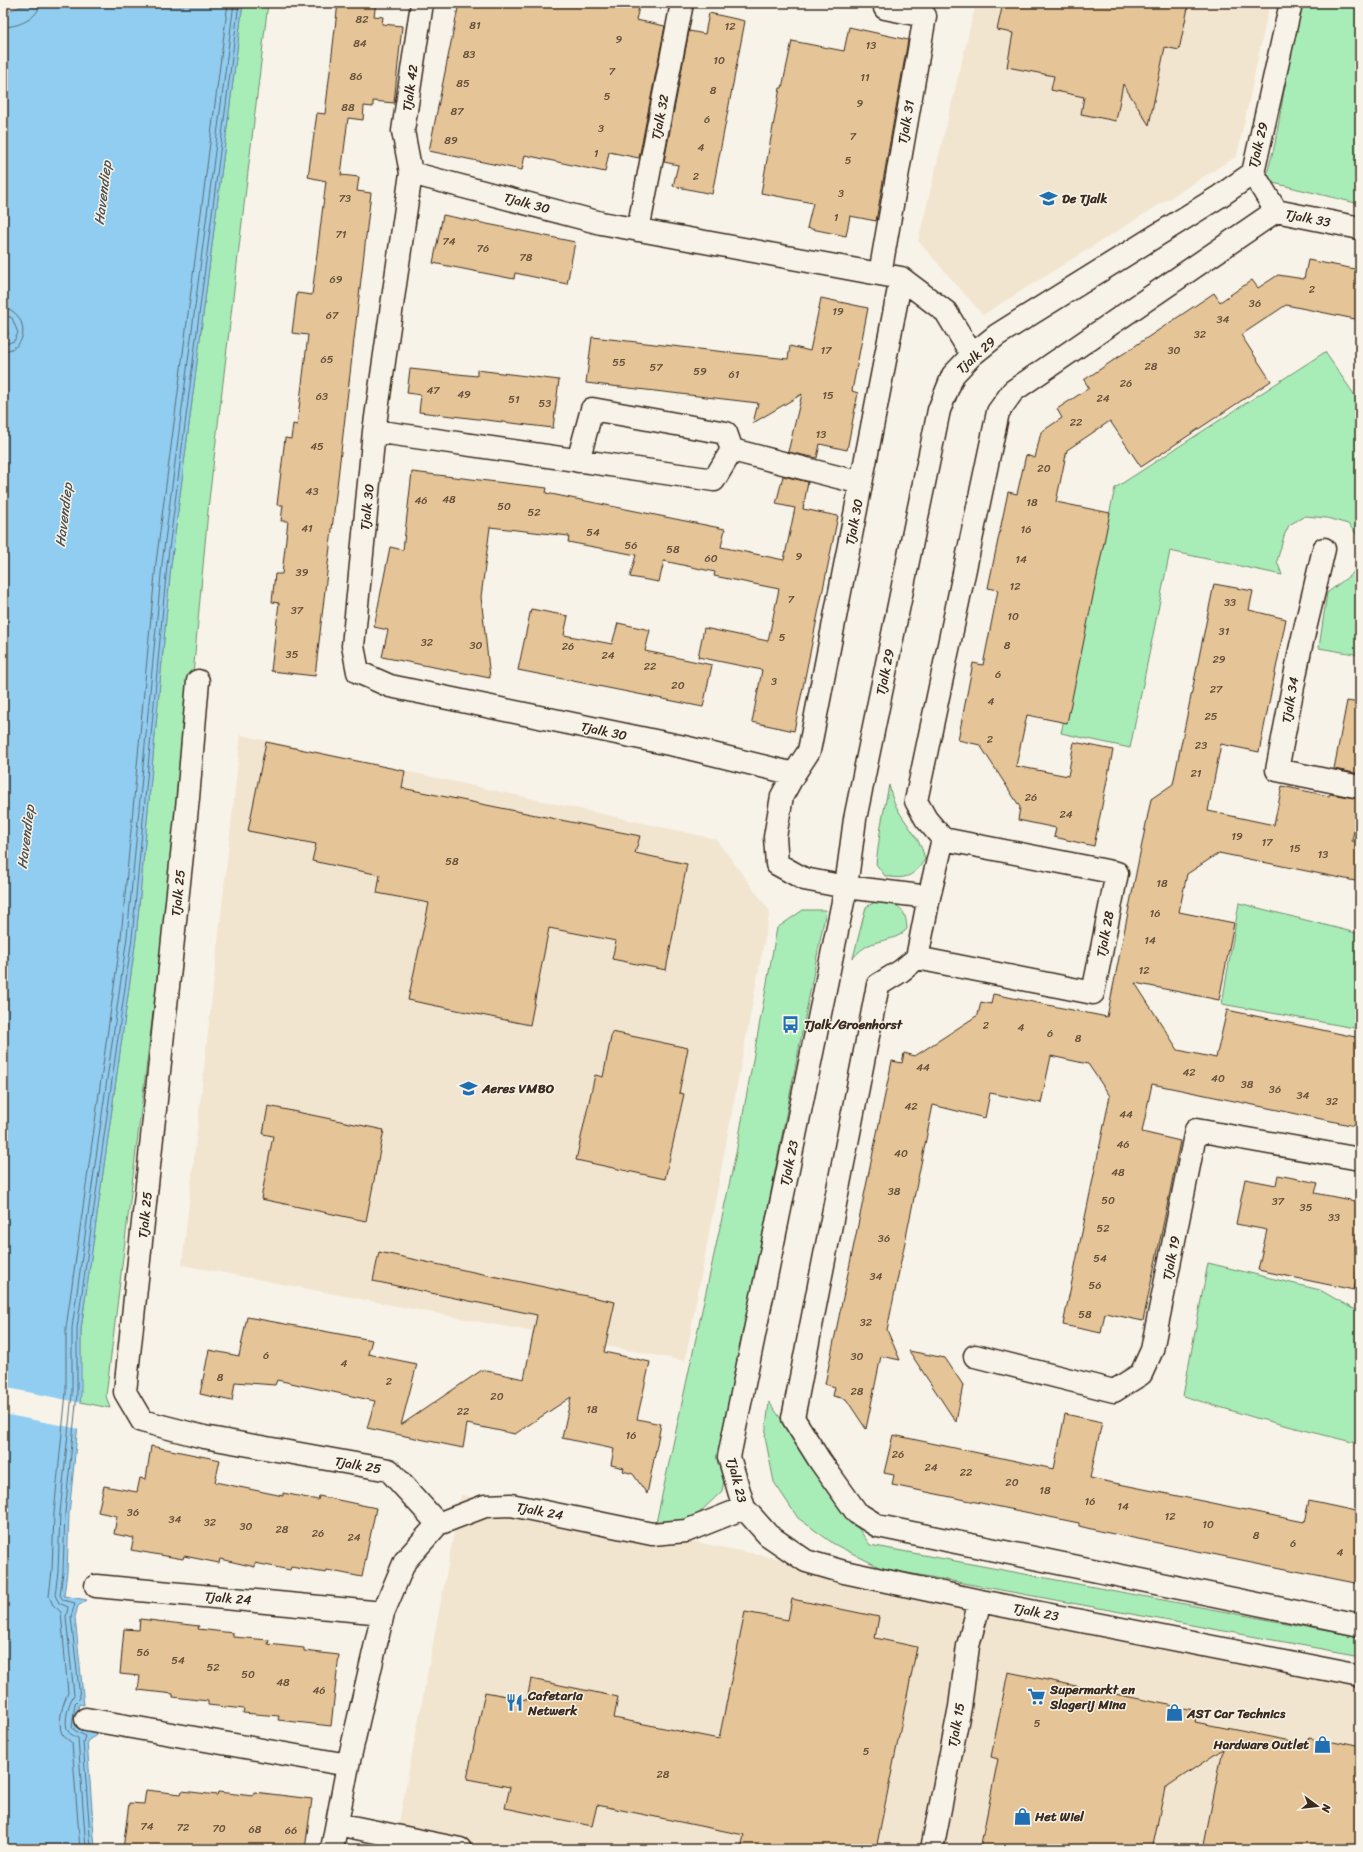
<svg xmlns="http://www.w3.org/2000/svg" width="1363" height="1852" font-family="Sriracha,sans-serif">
<rect width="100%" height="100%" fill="#f7f3e8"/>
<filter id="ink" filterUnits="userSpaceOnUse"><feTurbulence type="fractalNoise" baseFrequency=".025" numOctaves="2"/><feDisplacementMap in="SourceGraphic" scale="8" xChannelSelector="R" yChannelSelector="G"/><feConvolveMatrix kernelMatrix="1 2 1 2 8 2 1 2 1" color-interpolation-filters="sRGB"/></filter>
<g filter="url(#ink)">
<path fill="#f2e5d0" d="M976 3H1270L1237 156 983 315 918 241Z
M241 735 716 839 770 911 685 1361 182 1265Z
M461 1495 1360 1675V1849H394Z"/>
<path fill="#a8edb8" stroke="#728c6b" d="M243 3H268L209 500 189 719 106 1396 110 1408 80 1402 81 1329 136 938 171 565Z
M1299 3H1360V204L1265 181 1275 144Z
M1325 352 1360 403V538L1348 524 1327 518 1305 516 1289 525 1284 536 1277 561 1282 575 1170 551 1130 748 1061 733 1115 488Z
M1360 554V655L1319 648 1327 593 1353 573Z
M889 785C894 817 919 830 925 859 914 877 905 880 885 876L876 864 881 825Z
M877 901C897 904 906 906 907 929 891 946 873 934 853 958L866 907Z
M1239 903 1360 934V1029L1222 1004Z
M803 910H826L740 1350 728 1404 727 1463 722 1491 695 1517 674 1523H656L736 1153 777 928Z
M1208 1263 1320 1290 1360 1313V1444L1256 1418 1183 1396Z
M769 1402 870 1545 1360 1637V1656L881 1568 834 1544 798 1518 774 1482 765 1437Z"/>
<path fill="#90cdf1" stroke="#6e8c9d" d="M30 3H243L171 565 136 938 81 1329V1394L69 1514 67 1572 64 1596 87 1600 78 1606 75 1617 84 1705 79 1704 75 1727 98 1734 87 1741 95 1849H3V336L9 334 3 318V13Z"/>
<path fill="#f7f3e8" d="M3 1387 82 1403 80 1429 3 1414Z"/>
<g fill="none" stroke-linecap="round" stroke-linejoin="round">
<path stroke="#5d6b72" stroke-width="1" d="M3 27C17 27 39 19 40 3
M3 308C26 309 33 349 3 351
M3 314 12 318 18 333 14 341 3 345
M80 1849 72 1743C69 1740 65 1738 62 1734 57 1724 63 1702 68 1693L61 1612 53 1605 49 1596 52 1571 54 1513 66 1393V1328L121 937 156 563 228 3
M86 1849 78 1738C75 1736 70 1735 68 1731 63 1722 69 1702 74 1695L66 1617 68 1607 59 1603 55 1595 58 1572 60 1513 72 1394V1328L127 937 162 564 234 3
M91 1849 83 1742 85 1736 74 1730 72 1727 75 1703 80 1698 71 1617 75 1603 63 1600 60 1595 63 1572 65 1513 77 1394V1328L132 938 167 565 239 3"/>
</g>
<path fill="#e5c597" stroke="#3b2a1e" d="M338 3H376L374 16 383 17 382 24 402 26 394 103 373 101V107L364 106 363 120 348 118 341 175 359 177 357 191 371 193 315 676 271 671 279 603 272 602 275 574H282L288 521H281L283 505H277L285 438 291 439 293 424 297 425 308 335 292 333 297 293 312 295 326 181 308 177 317 113 325 114Z
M459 3H640L636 20 665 26 639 158 609 152 605 172 525 155 522 170 429 151Z
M1003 3H1189L1179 50 1165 47 1149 125 1123 84 1116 121 1081 114 1084 97 1051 90 1054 76 1007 67 1013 33 997 30Z
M709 13 745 21 712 194 673 186 678 165 664 162 689 31 705 34Z
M849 27 908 40 876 221 850 216 846 236 807 228 813 203 761 193 780 88H782L792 41 844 51Z
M443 215 575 242 567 284 515 273 514 279 433 263Z
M1308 260 1360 270V320L1286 305 1241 335 1271 381 1141 467 1110 421 1067 450 1056 502 1110 513 1067 723 1027 715 1016 766 1068 776 1074 742 1113 750 1094 846 1054 837 1056 828 1018 820 1020 807 980 745 958 740 973 663 983 665 998 590 988 588 1008 492 1017 494 1026 455 1035 458 1041 432 1062 418 1057 409 1089 388 1084 380 1214 293 1220 302 1252 280 1258 288 1278 275 1304 279Z
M821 298 868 308 852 391 858 393 847 450 820 444 817 458 788 452 802 394 753 423 758 403 586 383 592 337 788 359 790 346 810 351Z
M410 369 477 376V370L559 380 553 428 419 412 421 395 407 393Z
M412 472 547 488 546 493 725 529 721 547 784 560 795 508 776 504 783 476 808 482 803 509 838 516 794 731 752 722 762 670 698 657 704 628 768 641 779 589 714 576 715 572 664 561 659 582 630 577 636 555 568 542 569 536 490 527 481 597 490 678 382 657 388 630 374 627 390 547 403 550Z
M1214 584 1253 591 1249 610 1286 619 1259 752 1221 744 1208 811 1274 825 1282 786 1329 796 1330 794 1360 799 1352 841 1360 842V882L1219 853 1187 874 1179 912 1234 923 1219 1000 1135 983 1178 1050 1216 1058 1227 1010 1360 1038V1127L1152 1084 1142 1132 1180 1141 1169 1197 1143 1321 1105 1313 1101 1333 1063 1325 1110 1096 1088 1064 1051 1056 1041 1103 990 1093 985 1118 933 1105 887 1330 900 1360 881 1356 866 1429 846 1399 833 1396 835 1387 825 1384 892 1061 902 1063 904 1053 915 1056 978 1015 981 1002 991 1004 993 994 1107 1017 1151 799 1173 784Z
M531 609 568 616 564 635 612 644 618 623 650 630 645 651 712 665 703 707 518 670Z
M1347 701 1360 703V774L1334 769Z
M266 742 405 771 402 788 640 836 635 853 687 864 666 970 612 959 616 941 549 928 530 1025 408 1000 429 903 377 893 380 875 312 861 316 844 248 831Z
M612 1032 688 1048 679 1093 684 1094 665 1179 576 1160 595 1075 603 1077Z
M268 1106 384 1130 366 1221 261 1199 273 1136 263 1134Z
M1278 1175 1318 1183 1315 1193 1360 1202V1256L1354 1290 1258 1270 1267 1230 1236 1224 1245 1179 1276 1185Z
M379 1252 615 1302 604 1352 650 1362 637 1419 661 1424 647 1494 633 1474 623 1471 624 1468 611 1465 614 1449 562 1438 571 1397 515 1434 467 1424 463 1448 367 1428 375 1401 277 1380 275 1385 235 1382 232 1401 200 1394 209 1350 239 1356 247 1317 372 1340 368 1354 417 1364 401 1425 482 1370 524 1379 537 1315 373 1281Z
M909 1351 945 1358 963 1385 956 1422Z
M1065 1414 1102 1422 1090 1478 1304 1522 1309 1501 1360 1512V1584L1099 1531 1079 1526V1523L892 1485 894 1475 884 1473 893 1435 1054 1469Z
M151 1446 220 1460 215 1482 283 1496V1493L318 1500 319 1496 376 1508 362 1577 327 1570 326 1573 291 1567 290 1570 255 1563V1567L220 1559 219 1563 184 1556 183 1559 131 1550 134 1538 114 1534 117 1516 98 1512 104 1486 137 1492 140 1478 146 1479Z
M792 1599 879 1617 875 1638 917 1647 876 1849H741L744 1835 597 1805 592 1826 505 1808 510 1787 467 1779 485 1692 527 1700 531 1679 618 1697 614 1718 719 1739 745 1612 788 1620Z
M140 1619 199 1626 198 1629 233 1633V1637L269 1640 268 1644 304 1648V1651L339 1655 331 1726 278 1720 279 1716 243 1713 244 1709 208 1705V1701L173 1697V1694L138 1690 140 1676 120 1674 124 1629 139 1630Z
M1008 1672 1198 1711 1195 1722 1307 1744 1309 1738 1360 1749V1849H1203L1223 1749 1165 1788 1152 1849H980L998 1759 991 1757Z
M146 1790 181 1794 182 1791 217 1795 218 1792 253 1796 254 1792 312 1799 305 1849H123L129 1803 144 1804Z"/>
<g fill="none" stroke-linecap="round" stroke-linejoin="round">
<defs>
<path id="minor" d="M1291 3 1253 173 1220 196 997 335 972 355 953 375 939 410 855 819 846 887 729 1457 744 1508 768 1535 806 1561 844 1572 980 1601 1360 1676
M411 173 403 131 422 3
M1253 173 1276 211 1360 228
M1276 211 1013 391 998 412 916 801 926 819 943 839 929 897 917 958 901 971 878 985 793 1418 820 1461 857 1513 878 1526 1360 1625
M638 230 682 3
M880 274 925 16 885 8 886 3
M901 278 809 751 794 774 684 747 390 686 358 672 353 646 374 431 411 173 601 223 901 278 946 312 972 355
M374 431 714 480 732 450
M578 461 592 409 726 433 732 450 861 483
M1324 549 1300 650 1277 770 1360 787
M198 681 188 798 125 1392 142 1421 204 1437 389 1470 438 1524
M794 774 782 796 775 837 777 864 804 879 846 887 929 897
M917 958 1093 993 1117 873 943 839
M975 1356 1114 1391 1141 1374 1152 1350 1196 1130 1360 1159
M96 1586 383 1613
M86 1719 348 1765
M337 1824 460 1849
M332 1849 348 1765 383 1613 405 1561 438 1524 485 1506 511 1505 652 1534 686 1531 744 1508
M932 1849 960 1707 968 1646 980 1601"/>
</defs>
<use href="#minor" stroke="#3b2a1e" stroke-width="25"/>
<use href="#minor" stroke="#f7f3e8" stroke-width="22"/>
</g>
</g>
<defs>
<symbol id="school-bare" viewBox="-9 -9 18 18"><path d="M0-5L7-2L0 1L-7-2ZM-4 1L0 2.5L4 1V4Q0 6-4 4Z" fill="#1f6fb2" stroke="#f7f3e8" stroke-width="2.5" paint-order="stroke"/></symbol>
<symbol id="bus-bare" viewBox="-9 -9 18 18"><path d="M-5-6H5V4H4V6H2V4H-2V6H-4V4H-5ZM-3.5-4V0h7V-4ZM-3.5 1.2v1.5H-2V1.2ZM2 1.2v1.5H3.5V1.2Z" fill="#1f6fb2" stroke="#f7f3e8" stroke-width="2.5" paint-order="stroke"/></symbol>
<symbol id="supermarket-bare" viewBox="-9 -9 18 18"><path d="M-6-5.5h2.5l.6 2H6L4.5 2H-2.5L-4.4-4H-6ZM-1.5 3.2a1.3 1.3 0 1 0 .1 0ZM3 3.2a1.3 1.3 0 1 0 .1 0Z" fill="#1f6fb2" stroke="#f7f3e8" stroke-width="2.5" paint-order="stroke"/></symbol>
<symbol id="restaurant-bare" viewBox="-9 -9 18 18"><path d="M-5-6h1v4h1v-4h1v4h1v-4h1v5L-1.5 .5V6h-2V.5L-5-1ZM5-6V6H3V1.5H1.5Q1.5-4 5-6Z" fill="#1f6fb2" stroke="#f7f3e8" stroke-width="2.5" paint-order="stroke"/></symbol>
<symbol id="shop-bare" viewBox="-9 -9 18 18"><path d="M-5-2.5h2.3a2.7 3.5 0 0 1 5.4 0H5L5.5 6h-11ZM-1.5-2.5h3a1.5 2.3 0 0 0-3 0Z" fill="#1f6fb2" stroke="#f7f3e8" stroke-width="2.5" paint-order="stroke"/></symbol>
</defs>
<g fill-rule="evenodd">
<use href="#school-bare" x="1036" y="186" width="25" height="25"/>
<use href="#bus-bare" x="778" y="1012" width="25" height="25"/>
<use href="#school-bare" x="456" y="1076" width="25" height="25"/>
<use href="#supermarket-bare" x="1024" y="1684" width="25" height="25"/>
<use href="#restaurant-bare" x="502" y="1690" width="25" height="25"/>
<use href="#shop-bare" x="1162" y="1700" width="25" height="25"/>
<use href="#shop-bare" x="1310" y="1732" width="25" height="25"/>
<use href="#shop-bare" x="1010" y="1804" width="25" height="25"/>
</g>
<g text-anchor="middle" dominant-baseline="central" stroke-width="3" stroke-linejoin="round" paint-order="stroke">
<g font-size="11" fill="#66513c">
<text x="362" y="19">82</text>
<text x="475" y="25">81</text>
<text x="730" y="26">12</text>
<text x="619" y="39">9</text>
<text x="360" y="43">84</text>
<text x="871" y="45">13</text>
<text x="469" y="54">83</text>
<text x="719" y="60">10</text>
<text x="612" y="71">7</text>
<text x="356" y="76">86</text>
<text x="865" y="77">11</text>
<text x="463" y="83">85</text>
<text x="713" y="90">8</text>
<text x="607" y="96">5</text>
<text x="860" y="103">9</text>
<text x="348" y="107">88</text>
<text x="457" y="111">87</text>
<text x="707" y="119">6</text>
<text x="601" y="128">3</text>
<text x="853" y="136">7</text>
<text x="451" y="140">89</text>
<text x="701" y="147">4</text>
<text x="596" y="153">1</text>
<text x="848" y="160">5</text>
<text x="696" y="176">2</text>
<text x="841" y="193">3</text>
<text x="345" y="198">73</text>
<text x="836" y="217">1</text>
<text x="341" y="234">71</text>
<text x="449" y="241">74</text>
<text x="483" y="248">76</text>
<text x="526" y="257">78</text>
<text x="336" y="279">69</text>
<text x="1312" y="289">2</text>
<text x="1255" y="303">36</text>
<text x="838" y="311">19</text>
<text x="332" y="315">67</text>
<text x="1223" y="319">34</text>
<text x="1200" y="334">32</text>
<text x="826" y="350">17</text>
<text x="1174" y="350">30</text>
<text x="327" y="359">65</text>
<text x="619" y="362">55</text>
<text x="1151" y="366">28</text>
<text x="656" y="367">57</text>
<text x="700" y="371">59</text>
<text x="734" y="374">61</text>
<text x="1126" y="383">26</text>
<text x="433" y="390">47</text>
<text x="464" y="394">49</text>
<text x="828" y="395">15</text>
<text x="322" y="396">63</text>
<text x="1103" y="398">24</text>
<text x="514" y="399">51</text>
<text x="545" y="403">53</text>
<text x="1076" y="422">22</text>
<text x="821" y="434">13</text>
<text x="317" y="446">45</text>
<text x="1044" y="468">20</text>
<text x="312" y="491">43</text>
<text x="449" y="499">48</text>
<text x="421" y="500">46</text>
<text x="1032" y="502">18</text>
<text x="504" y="506">50</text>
<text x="534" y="512">52</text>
<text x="307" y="528">41</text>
<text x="1026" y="529">16</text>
<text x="593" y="532">54</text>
<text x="631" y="545">56</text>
<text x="673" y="549">58</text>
<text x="799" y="556">9</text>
<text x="711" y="558">60</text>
<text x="1021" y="559">14</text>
<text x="302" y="572">39</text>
<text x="1015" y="586">12</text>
<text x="791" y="599">7</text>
<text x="1230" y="602">33</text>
<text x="297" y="610">37</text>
<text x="1013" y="616">10</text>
<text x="1224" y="631">31</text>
<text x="782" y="637">5</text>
<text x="427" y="642">32</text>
<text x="476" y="645">30</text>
<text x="1007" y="645">8</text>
<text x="568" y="646">26</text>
<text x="292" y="654">35</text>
<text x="608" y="655">24</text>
<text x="1219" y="659">29</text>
<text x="650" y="666">22</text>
<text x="998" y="674">6</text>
<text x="774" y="681">3</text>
<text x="678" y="685">20</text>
<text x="1216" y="689">27</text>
<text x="991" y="701">4</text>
<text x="1211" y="716">25</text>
<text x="990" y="739">2</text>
<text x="1201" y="745">23</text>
<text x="1196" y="773">21</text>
<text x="1031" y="797">26</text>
<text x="1066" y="814">24</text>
<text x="1237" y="836">19</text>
<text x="1267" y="842">17</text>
<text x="1295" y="848">15</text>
<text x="1323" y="854">13</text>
<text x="452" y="861">58</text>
<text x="1162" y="883">18</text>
<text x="1155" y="913">16</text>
<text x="1150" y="940">14</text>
<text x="1144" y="970">12</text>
<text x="986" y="1025">2</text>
<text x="1021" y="1027">4</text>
<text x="1050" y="1033">6</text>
<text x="1078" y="1038">8</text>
<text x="923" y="1067">44</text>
<text x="1189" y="1072">42</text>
<text x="1218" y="1078">40</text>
<text x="1247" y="1084">38</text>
<text x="1275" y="1089">36</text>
<text x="1303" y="1095">34</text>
<text x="1332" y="1101">32</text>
<text x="911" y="1106">42</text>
<text x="1126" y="1114">44</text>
<text x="1123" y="1144">46</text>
<text x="901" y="1153">40</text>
<text x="1118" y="1172">48</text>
<text x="894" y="1191">38</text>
<text x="1108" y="1200">50</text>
<text x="1278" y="1201">37</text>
<text x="1306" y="1207">35</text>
<text x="1334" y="1217">33</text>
<text x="1103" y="1228">52</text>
<text x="884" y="1238">36</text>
<text x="1100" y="1258">54</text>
<text x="876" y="1276">34</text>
<text x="1095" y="1285">56</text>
<text x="1085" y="1314">58</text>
<text x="866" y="1322">32</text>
<text x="266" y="1355">6</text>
<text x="857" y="1356">30</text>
<text x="344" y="1363">4</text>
<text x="220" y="1377">8</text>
<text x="389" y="1381">2</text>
<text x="857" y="1391">28</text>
<text x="497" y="1396">20</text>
<text x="592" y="1409">18</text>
<text x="463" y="1411">22</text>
<text x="631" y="1435">16</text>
<text x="898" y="1454">26</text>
<text x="931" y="1467">24</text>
<text x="966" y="1472">22</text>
<text x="1012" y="1482">20</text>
<text x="1045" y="1490">18</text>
<text x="1090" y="1501">16</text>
<text x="1123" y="1506">14</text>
<text x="133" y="1512">36</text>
<text x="1170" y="1516">12</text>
<text x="175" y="1519">34</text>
<text x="210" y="1522">32</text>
<text x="1208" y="1524">10</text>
<text x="246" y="1526">30</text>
<text x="282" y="1529">28</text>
<text x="318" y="1533">26</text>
<text x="1256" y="1535">8</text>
<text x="354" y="1537">24</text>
<text x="1293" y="1543">6</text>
<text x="1340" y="1552">4</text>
<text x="143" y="1652">56</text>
<text x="178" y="1660">54</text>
<text x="213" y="1667">52</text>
<text x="248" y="1674">50</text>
<text x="283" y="1682">48</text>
<text x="319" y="1690">46</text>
<text x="1037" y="1723">5</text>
<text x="866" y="1751">5</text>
<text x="663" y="1774">28</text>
<text x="147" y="1826">74</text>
<text x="183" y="1827">72</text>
<text x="219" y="1828">70</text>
<text x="255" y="1829">68</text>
<text x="291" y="1830">66</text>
</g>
<g font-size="13" fill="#3b2a1e" stroke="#f7f3e8">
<text transform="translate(410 88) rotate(-82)">Tjalk 42</text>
<text transform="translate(660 117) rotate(-79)">Tjalk 32</text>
<text transform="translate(906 122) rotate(-80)">Tjalk 31</text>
<text transform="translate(1258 145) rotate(-76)">Tjalk 29</text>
<text transform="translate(527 203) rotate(15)">Tjalk 30</text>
<text transform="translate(1308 218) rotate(11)">Tjalk 33</text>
<text transform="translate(976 355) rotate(-42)">Tjalk 29</text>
<text transform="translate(367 507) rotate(-84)">Tjalk 30</text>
<text transform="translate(854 522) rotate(-79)">Tjalk 30</text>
<text transform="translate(885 672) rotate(-78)">Tjalk 29</text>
<text transform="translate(1290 700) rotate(-80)">Tjalk 34</text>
<text transform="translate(604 731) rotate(12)">Tjalk 30</text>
<text transform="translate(178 893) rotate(-84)">Tjalk 25</text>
<text transform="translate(1105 934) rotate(-79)">Tjalk 28</text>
<text transform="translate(789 1163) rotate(-78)">Tjalk 23</text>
<text transform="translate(145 1215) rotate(-84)">Tjalk 25</text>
<text transform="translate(1171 1258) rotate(-79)">Tjalk 19</text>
<text transform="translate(358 1465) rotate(10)">Tjalk 25</text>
<text transform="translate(737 1480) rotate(76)">Tjalk 23</text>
<text transform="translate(540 1511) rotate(11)">Tjalk 24</text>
<text transform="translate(228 1598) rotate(5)">Tjalk 24</text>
<text transform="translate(1036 1612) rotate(11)">Tjalk 23</text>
<text transform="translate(956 1725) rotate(-80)">Tjalk 15</text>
</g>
<g font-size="13" font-weight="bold" fill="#3b2a1e" stroke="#f7f3e8" text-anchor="start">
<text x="1062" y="198">De Tjalk</text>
<text x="804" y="1024">Tjalk/Groenhorst</text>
<text x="482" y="1088">Aeres VMBO</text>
<text x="1050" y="1689">Supermarkt en<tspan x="1050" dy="15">Slagerij Mina</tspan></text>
<text x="528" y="1695">Cafetaria<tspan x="528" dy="15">Netwerk</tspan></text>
<text x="1187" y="1713">AST Car Technics</text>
<text x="1309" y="1744" text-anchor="end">Hardware Outlet</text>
<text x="1035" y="1816">Het Wiel</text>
</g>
<g font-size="14" font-style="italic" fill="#505353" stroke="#f7f3e8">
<text transform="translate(103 193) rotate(-83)">Havendiep</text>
<text transform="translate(64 515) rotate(-83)">Havendiep</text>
<text transform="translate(26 837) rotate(-83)">Havendiep</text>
</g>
</g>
<rect width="1363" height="1852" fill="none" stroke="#f7f3e8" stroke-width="16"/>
<rect x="8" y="8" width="1347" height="1836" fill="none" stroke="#3b2a1e" stroke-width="1.5" filter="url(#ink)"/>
<g transform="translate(1317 1806) rotate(105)" stroke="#f7f3e8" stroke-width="3" paint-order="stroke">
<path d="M0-3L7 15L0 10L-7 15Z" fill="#3b2a1e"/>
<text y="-6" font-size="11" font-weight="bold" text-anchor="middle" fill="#3b2a1e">N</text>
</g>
</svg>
